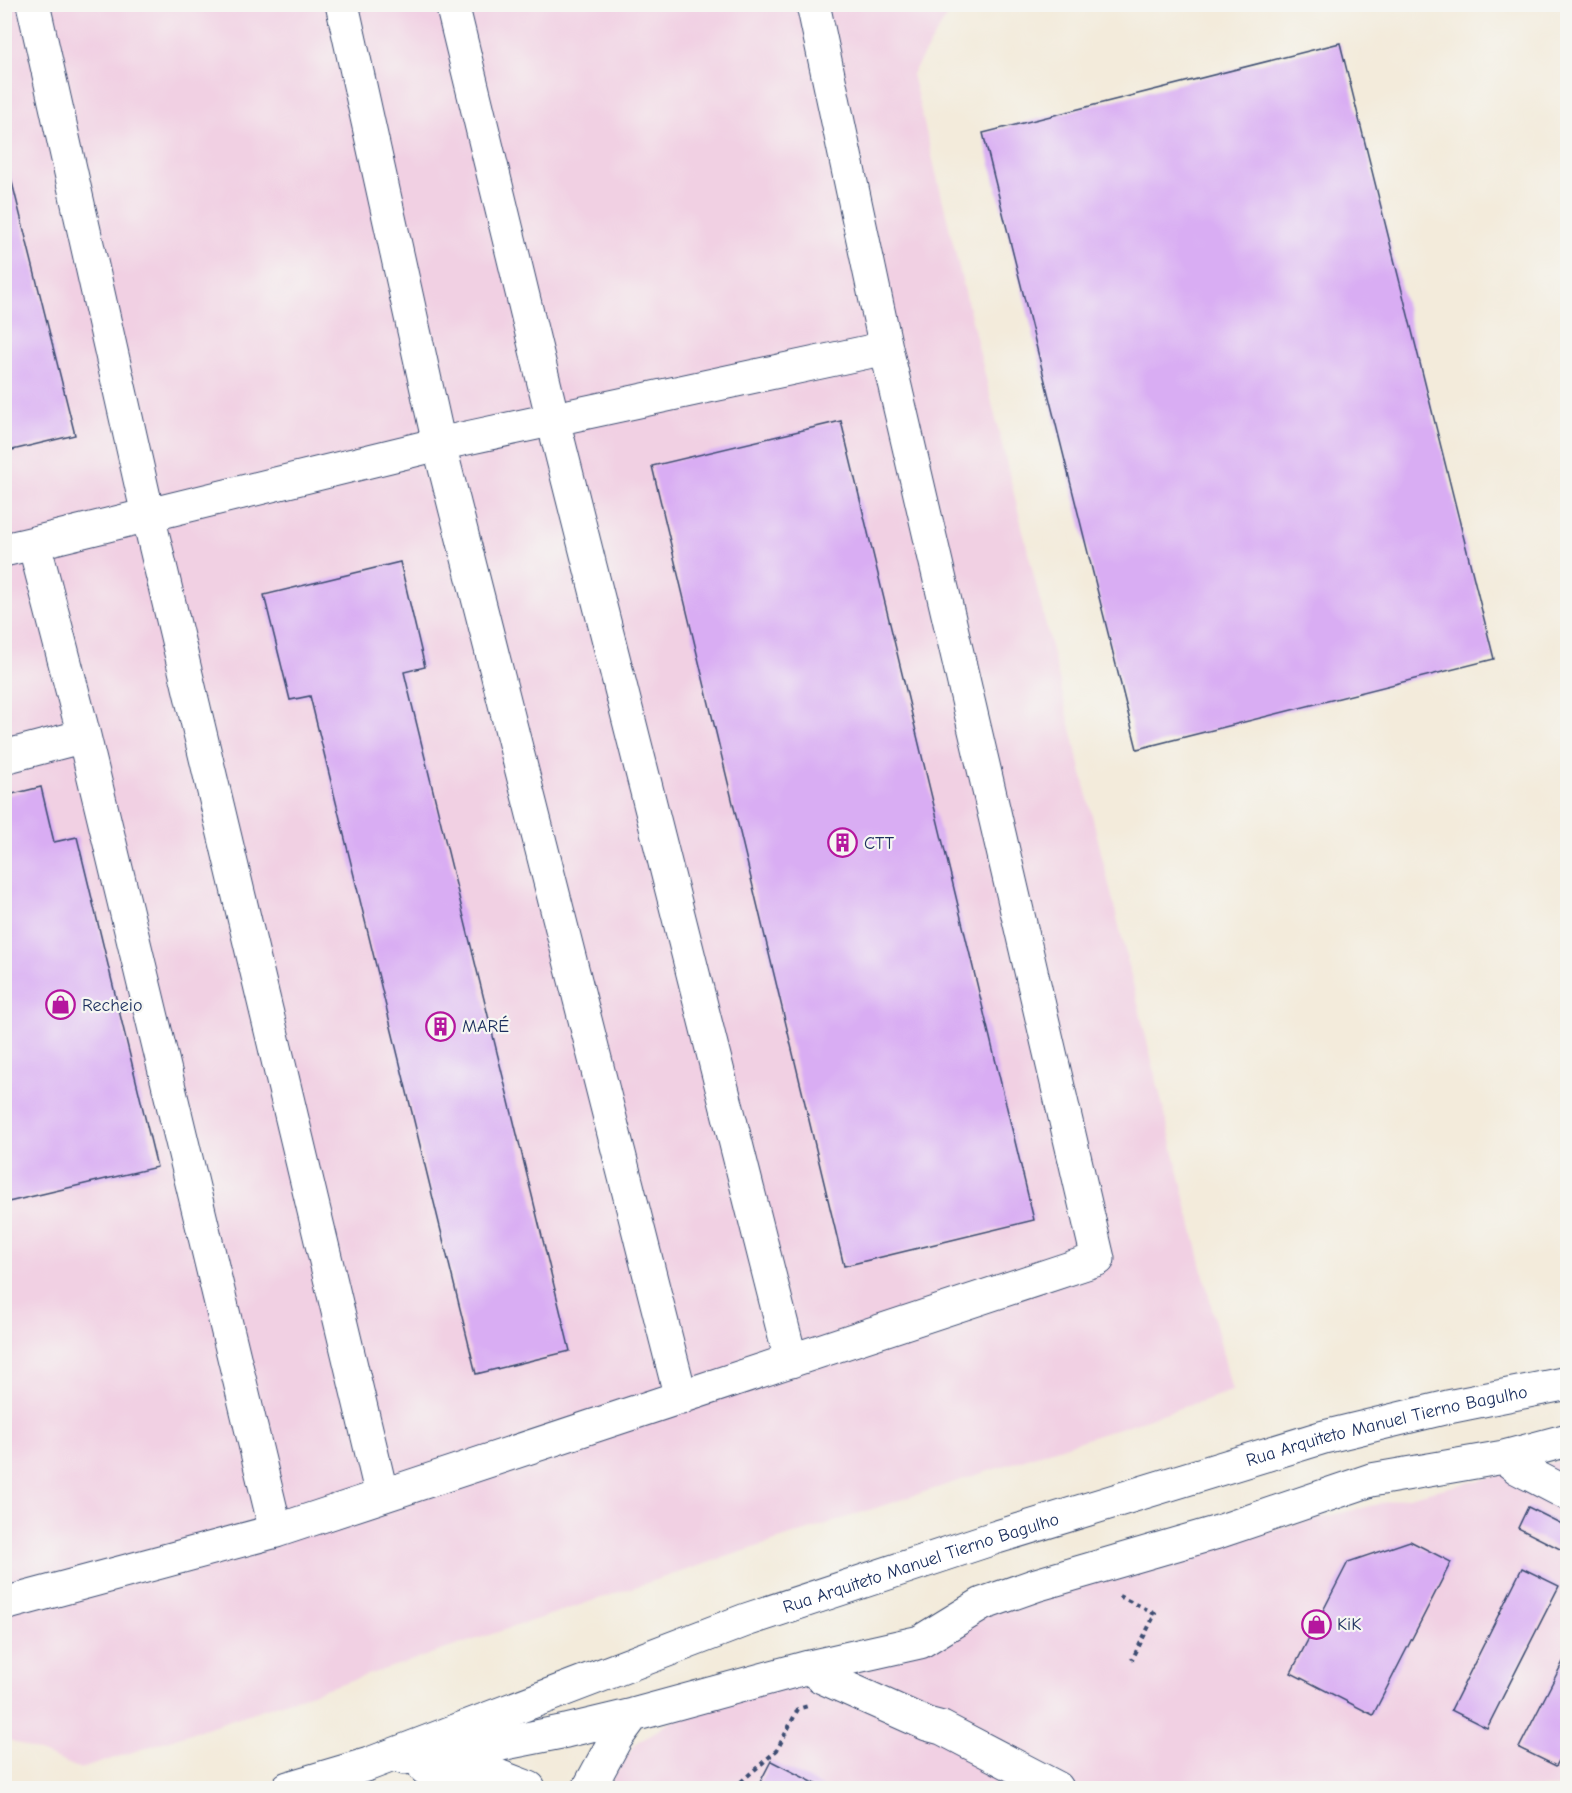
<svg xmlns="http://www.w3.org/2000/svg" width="1572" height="1793" font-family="'Comic Neue',sans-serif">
<rect width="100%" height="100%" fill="#f6f6f2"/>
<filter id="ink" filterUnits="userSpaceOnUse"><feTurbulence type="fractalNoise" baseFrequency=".0167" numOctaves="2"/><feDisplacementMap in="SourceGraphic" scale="12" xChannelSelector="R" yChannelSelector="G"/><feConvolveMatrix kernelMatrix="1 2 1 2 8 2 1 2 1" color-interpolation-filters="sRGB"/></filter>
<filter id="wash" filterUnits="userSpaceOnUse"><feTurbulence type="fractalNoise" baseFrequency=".008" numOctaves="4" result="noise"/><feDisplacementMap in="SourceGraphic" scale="24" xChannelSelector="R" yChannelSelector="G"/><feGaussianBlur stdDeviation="1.35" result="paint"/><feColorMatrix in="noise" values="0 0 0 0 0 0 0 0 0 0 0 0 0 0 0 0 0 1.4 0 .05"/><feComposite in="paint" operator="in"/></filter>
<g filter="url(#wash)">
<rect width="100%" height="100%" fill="#f3ebdb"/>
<path fill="#f1d0e3" d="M4 5H954L912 74 1232 1391 81 1769 5 1738Z
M1567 1459V1788H606L635 1744 674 1720 955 1619 1307 1521Z"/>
<g id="blocks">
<path fill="#d9adf3" d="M1340 43 1494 659 1137 749 983 133Z
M4 150 75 435 4 452Z
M841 421 1034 1220 844 1266 652 466Z
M400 562 425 667 404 672 570 1351 476 1374 310 696 290 700 264 595Z
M41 787 54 842 77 837 157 1167 4 1203V796Z
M1528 1507 1568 1527V1553L1518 1528Z
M1410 1541 1451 1562 1373 1715 1291 1673 1348 1562Z
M1522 1568 1559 1586 1487 1728 1451 1710Z
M1568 1652V1744L1556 1766 1519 1748Z
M771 1761 824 1788H757Z"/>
</g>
</g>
<g filter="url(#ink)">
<use href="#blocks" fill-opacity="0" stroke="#3b4b71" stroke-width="1.5"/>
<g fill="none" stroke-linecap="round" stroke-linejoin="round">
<defs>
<path id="minor" d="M33 4 148 515 382 1496
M342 4 439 444 681 1398
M452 4 553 420 791 1361
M813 4 886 348
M34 543 439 444 886 348 1098 1259 276 1531
M4 550 34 543 84 736 276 1531 4 1604
M4 757 84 736
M1504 1457 1518 1468 1568 1494
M809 1667 822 1677 927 1724 942 1728 1057 1788
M404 1758 496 1745 566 1731 633 1715 809 1667 920 1642 982 1604 1036 1585 1218 1532 1371 1480 1504 1457 1568 1440
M425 1768 493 1774 529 1788
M589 1788 616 1738 633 1715"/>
<g id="major">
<path id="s1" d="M288 1788 369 1764 746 1620 997 1537 1324 1437 1448 1407 1568 1383"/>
</g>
</defs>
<use href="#minor" stroke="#3b4b71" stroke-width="35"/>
<use href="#major" stroke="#3b4b71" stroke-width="35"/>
<path stroke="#3b4b71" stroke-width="4" stroke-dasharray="4.5 4.5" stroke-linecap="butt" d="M1119 1596 1155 1614 1132 1660
M734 1788 777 1750 798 1709 808 1706"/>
<use href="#minor" stroke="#fff" stroke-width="33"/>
<use href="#major" stroke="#fff" stroke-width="33"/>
</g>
</g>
<defs>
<symbol id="building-ring" viewBox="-11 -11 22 22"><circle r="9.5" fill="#f6f6f2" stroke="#b5179e" stroke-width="1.5"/><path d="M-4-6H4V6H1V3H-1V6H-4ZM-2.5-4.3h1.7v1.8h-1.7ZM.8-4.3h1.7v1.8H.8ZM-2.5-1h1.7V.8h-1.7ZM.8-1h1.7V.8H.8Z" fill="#b5179e"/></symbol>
<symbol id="shop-ring" viewBox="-11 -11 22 22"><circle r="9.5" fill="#f6f6f2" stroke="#b5179e" stroke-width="1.5"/><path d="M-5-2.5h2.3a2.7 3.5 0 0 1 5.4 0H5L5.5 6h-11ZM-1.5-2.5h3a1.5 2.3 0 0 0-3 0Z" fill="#b5179e"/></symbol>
</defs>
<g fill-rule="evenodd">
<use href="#building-ring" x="826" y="826" width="33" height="33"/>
<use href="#shop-ring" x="44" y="988" width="33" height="33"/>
<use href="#building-ring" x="424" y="1010" width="33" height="33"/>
<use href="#shop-ring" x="1300" y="1608" width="33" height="33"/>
</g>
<g text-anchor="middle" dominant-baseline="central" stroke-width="4.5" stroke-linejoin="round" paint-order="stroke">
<g font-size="18" fill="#1b2f5e" stroke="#f6f6f2" text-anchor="start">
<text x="864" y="843">CTT</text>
<text x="82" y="1005">Recheio</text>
<text x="462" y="1026">MARÉ</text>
<text x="1337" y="1624">KiK</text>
</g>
<g font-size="18" fill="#1b2f5e" stroke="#f6f6f2">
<text stroke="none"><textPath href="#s1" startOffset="1158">Rua Arquiteto Manuel Tierno Bagulho</textPath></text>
<text stroke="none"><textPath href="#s1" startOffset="672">Rua Arquiteto Manuel Tierno Bagulho</textPath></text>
</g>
</g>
<rect width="1572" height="1793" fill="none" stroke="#f6f6f2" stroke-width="24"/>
</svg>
